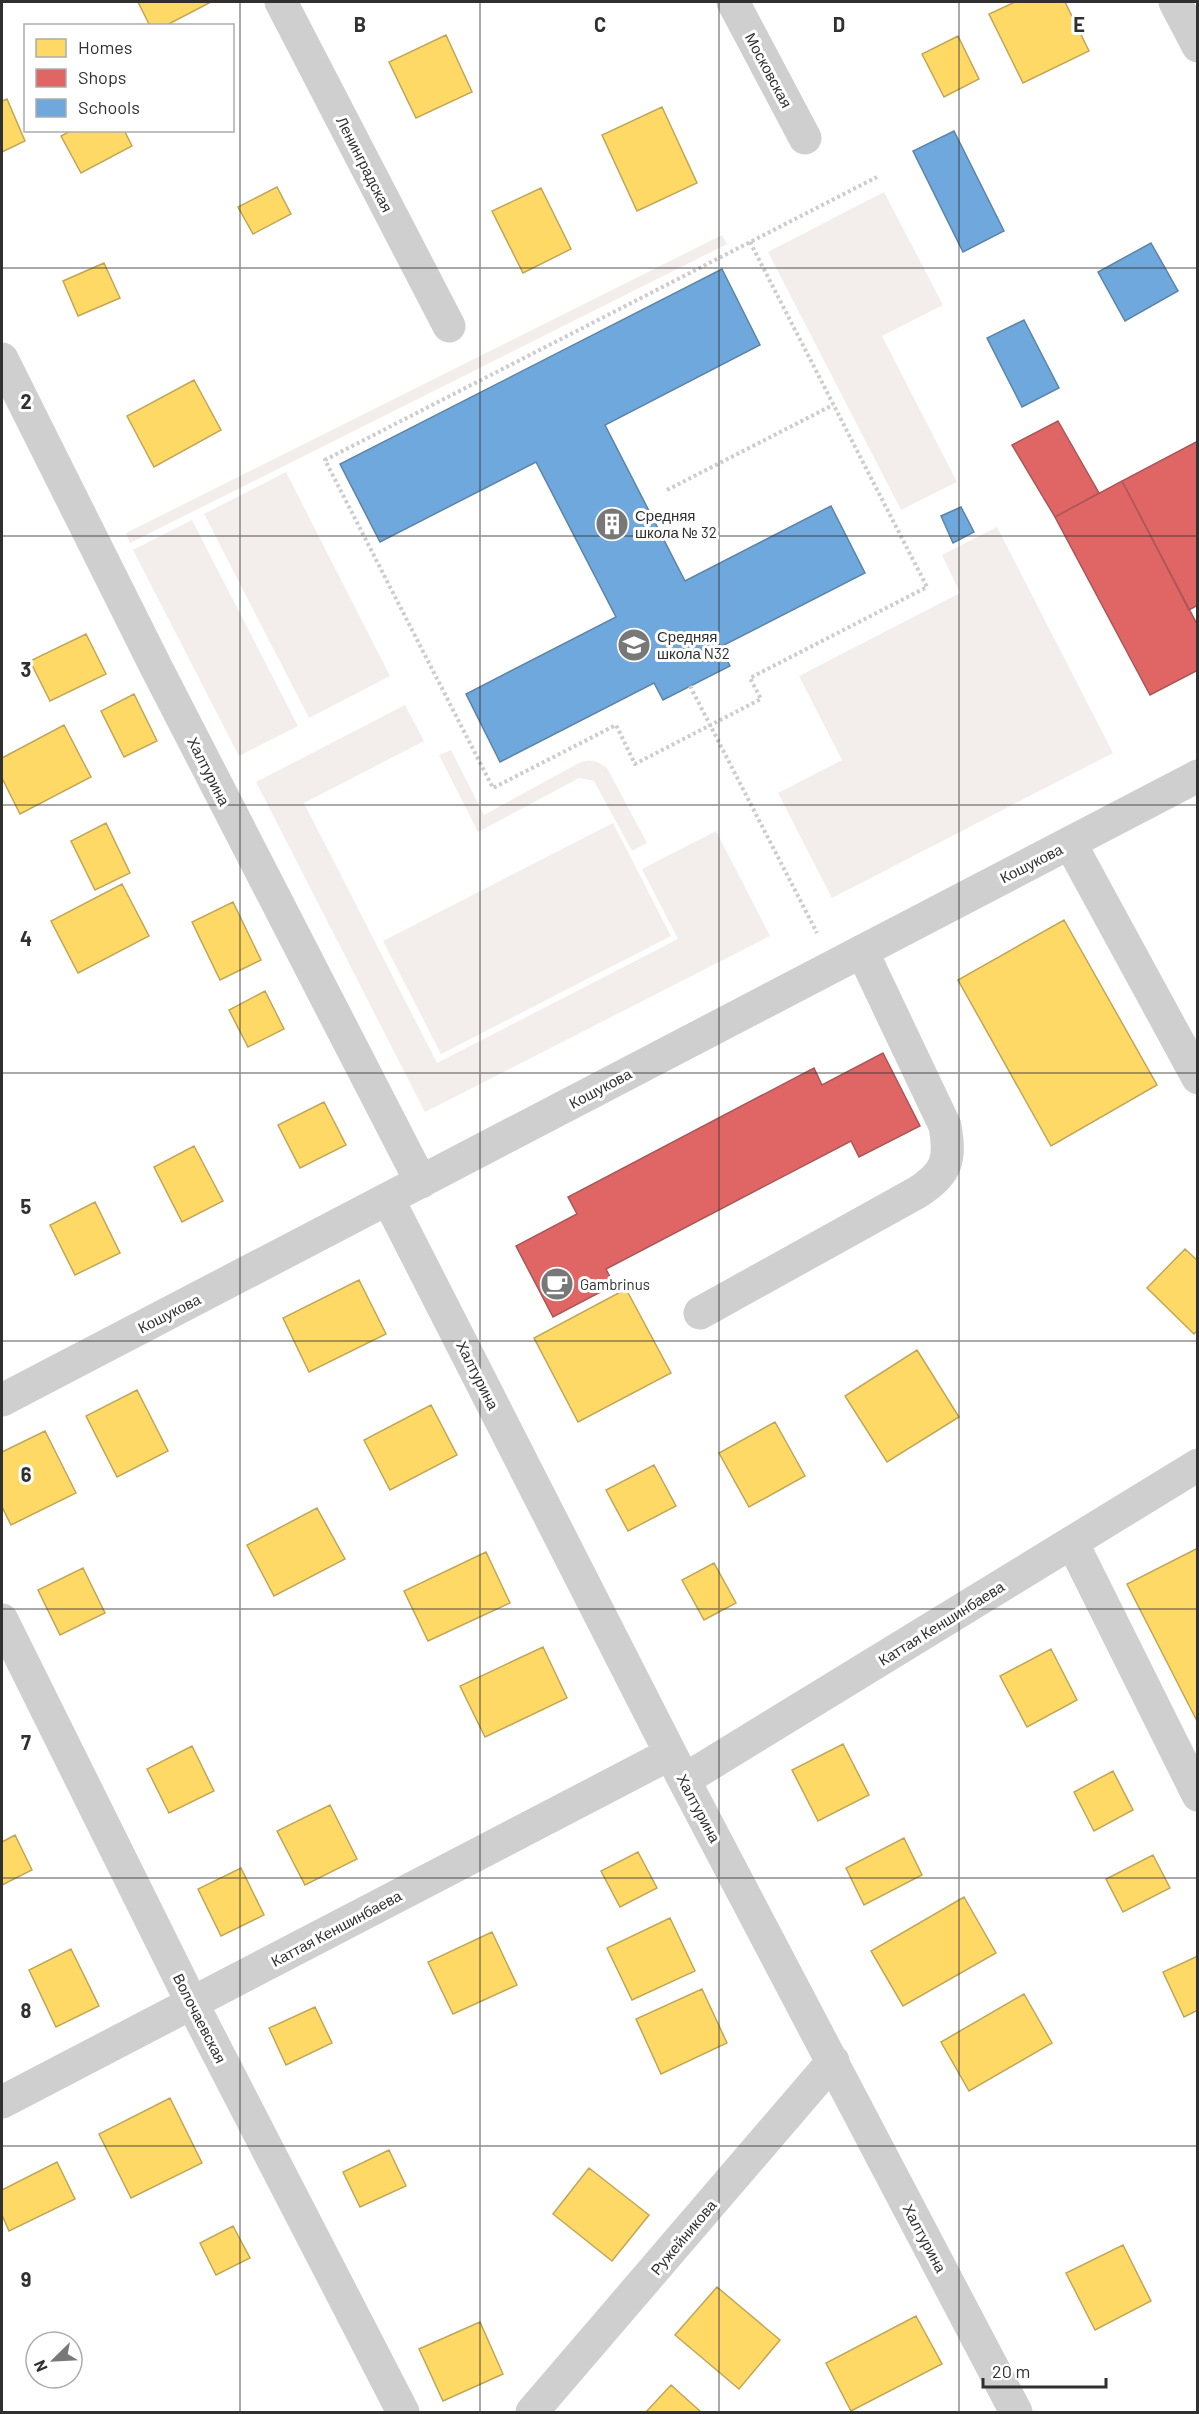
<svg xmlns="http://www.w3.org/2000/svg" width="1199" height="2414" font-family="Barlow,sans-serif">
<rect width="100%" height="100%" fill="#fff"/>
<path fill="#f3eeec" d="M884 192 943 305 882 336 957 482 901 510 768 252Z
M722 235 727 244 130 543 126 533Z
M286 472 390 676 309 718 204 514Z
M192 520 298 726 239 756 133 550Z
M997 527 1113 753 832 898 778 793 842 760 799 676 960 593 942 555Z
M405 705 424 741 304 803 437 1063 678 939 642 869 716 831 770 936 425 1112 256 782Z
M451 750 484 815 579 763C591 758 597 761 607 768L647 843 632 851 594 781 579 778 478 832 439 755Z
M613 823 671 936 441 1054 383 941Z"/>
<path fill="#ffd966" stroke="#c1a656" stroke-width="1.5" d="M138 2H208L209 3 165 26H150Z
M1015 2H1065L1089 51 1023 83 989 14Z
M446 35 472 92 416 118 389 62Z
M958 36 979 79 944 97 922 54Z
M7 99 25 141 2 152V101Z
M662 107 697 183 637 211 602 135Z
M72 130H124L132 146 81 173 61 136Z
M277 187 291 214 253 234 238 207Z
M541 188 571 249 523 273 492 211Z
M104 263 120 298 78 316 63 281Z
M194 380 221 430 154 467 127 416Z
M86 634 106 674 50 701 30 661Z
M134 694 157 741 124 757 101 711Z
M64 725 91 777 20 814 2 778V758Z
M106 823 130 873 95 890 71 841Z
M122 884 149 936 78 973 51 921Z
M233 902 261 960 220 980 192 922Z
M1064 920 1157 1085 1051 1146 958 980Z
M265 991 284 1029 248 1047 229 1010Z
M324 1102 346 1145 300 1168 278 1125Z
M194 1146 223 1201 182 1222 154 1167Z
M95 1202 120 1253 75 1275 50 1225Z
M1185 1249 1198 1261V1330L1194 1334 1147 1288Z
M359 1280 386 1334 309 1372 283 1318Z
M626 1289 671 1373 578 1422 534 1338Z
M917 1350 959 1417 887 1462 845 1396Z
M137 1390 168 1451 117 1477 86 1416Z
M431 1405 457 1455 390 1490 364 1440Z
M775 1422 805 1476 749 1507 719 1453Z
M45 1431 76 1493 11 1525 2 1507V1452Z
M654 1465 676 1506 628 1531 606 1490Z
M317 1508 345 1559 274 1596 247 1545Z
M1198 1548V1723L1127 1584Z
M486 1552 510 1603 428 1641 404 1591Z
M714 1563 736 1603 704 1620 682 1580Z
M83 1568 105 1613 60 1635 38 1590Z
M543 1647 567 1698 485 1737 460 1686Z
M1051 1649 1077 1700 1027 1727 1000 1676Z
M843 1744 869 1795 818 1821 792 1770Z
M192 1746 214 1791 169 1813 147 1769Z
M1113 1771 1133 1810 1094 1831 1074 1792Z
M330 1805 357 1859 305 1885 277 1831Z
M15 1835 32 1870 2 1885V1842Z
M904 1838 922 1875 864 1905 846 1868Z
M638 1852 657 1888 620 1907 601 1871Z
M1153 1855 1170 1888 1123 1912 1106 1879Z
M241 1868 264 1915 221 1936 198 1889Z
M964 1897 996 1953 903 2006 871 1951Z
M670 1918 695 1971 632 2000 607 1948Z
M492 1932 517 1985 453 2014 428 1962Z
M71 1949 99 2006 56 2027 29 1970Z
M1198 1956V2010L1184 2017 1163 1972Z
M702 1989 727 2043 661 2074 636 2019Z
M1024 1994 1052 2043 969 2091 941 2042Z
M315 2007 332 2043 286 2065 269 2028Z
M170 2098 202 2163 131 2198 99 2134Z
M389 2150 406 2186 360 2207 343 2172Z
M57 2162 75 2199 9 2231 2 2215V2190Z
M589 2168 649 2215 612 2261 553 2214Z
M233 2226 250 2258 216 2275 200 2243Z
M1123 2245 1151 2301 1095 2330 1066 2273Z
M717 2287 780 2340 739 2389 675 2335Z
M916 2316 942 2364 851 2411 826 2363Z
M480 2322 503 2374 443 2401 419 2349Z
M671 2385 701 2412H646Z"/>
<path fill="#e06666" stroke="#ab5656" stroke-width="1.5" d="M1058 421 1099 493 1055 517 1012 445Z
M1198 441V605L1189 610 1122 481Z
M1122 481 1198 626V670L1150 695 1055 517Z
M883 1053 920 1126 859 1157 851 1141 606 1269 614 1285 553 1317 516 1246 577 1214 568 1197 814 1068 822 1085Z"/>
<path fill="#6fa8dc" stroke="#5c84a8" stroke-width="1.5" d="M954 131 1004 231 963 252 913 151Z
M1151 243 1178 291 1125 321 1098 272Z
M722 269 760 345 605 425 685 581 831 506 865 573 720 647 730 666 663 700 654 683 500 762 466 694 616 617 536 462 380 542 340 464Z
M1024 320 1059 388 1022 407 987 338Z
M961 507 974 532 953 543 941 516Z"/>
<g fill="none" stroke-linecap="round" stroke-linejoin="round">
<path stroke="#cdcdcd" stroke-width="4" stroke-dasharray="3 3" stroke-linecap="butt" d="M750 242 927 587 750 678 761 699 635 764 616 725 493 788 325 460 877 177
M667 490 833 405
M690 686 817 933"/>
<path stroke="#cfcfcf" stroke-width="33" d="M281 2 449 326
M733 2 805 138
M1175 2 1198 46
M2 359 157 669 421 1182
M1070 843 1198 1078
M388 1199 684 1780 1016 2412
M700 1313 918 1192C947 1173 951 1160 945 1126L862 951
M2 1400 1198 776
M1072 1542 1198 1795
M2 1620 192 2003 403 2412
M684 1780 1198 1465
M2 2102 670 1754
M532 2412 833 2061"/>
</g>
<path fill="none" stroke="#303030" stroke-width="1.5" stroke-opacity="0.55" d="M240 2V2412M480 2V2412M719 2V2412M959 2V2412M2 268H1198M2 536H1198M2 805H1198M2 1073H1198M2 1341H1198M2 1609H1198M2 1878H1198M2 2146H1198"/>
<defs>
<symbol id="building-disc" viewBox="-11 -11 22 22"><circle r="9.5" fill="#787878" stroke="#fff"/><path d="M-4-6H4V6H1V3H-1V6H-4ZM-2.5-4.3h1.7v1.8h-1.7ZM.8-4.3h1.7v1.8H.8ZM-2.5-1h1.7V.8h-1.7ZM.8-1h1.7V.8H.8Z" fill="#fff"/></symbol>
<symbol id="school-disc" viewBox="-11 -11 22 22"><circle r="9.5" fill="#787878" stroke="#fff"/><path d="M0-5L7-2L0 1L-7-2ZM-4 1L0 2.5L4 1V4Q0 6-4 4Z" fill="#fff"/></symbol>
<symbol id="cafe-disc" viewBox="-11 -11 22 22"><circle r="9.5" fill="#787878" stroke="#fff"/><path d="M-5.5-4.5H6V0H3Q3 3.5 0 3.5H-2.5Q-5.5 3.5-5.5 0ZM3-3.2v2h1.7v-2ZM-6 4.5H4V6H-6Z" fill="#fff"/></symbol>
</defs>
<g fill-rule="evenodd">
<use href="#building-disc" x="593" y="505" width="38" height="38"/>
<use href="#school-disc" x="615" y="626" width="38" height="38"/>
<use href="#cafe-disc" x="538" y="1265" width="38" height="38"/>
</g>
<g text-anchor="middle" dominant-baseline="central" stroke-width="6" stroke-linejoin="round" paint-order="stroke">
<g font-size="15" fill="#303030" stroke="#fff">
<text transform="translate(769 70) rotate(62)">Московская</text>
<text transform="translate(365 164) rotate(63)">Ленинградская</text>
<text transform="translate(209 771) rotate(63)">Халтурина</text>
<text transform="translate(1031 863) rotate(-27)">Кошукова</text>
<text transform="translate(600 1088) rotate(-28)">Кошукова</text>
<text transform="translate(169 1313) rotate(-27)">Кошукова</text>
<text transform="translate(478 1375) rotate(63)">Халтурина</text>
<text transform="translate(941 1623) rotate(-32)">Каттая Кеншинбаева</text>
<text transform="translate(699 1808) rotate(62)">Халтурина</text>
<text transform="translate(336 1928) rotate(-28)">Каттая Кеншинбаева</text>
<text transform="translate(200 2018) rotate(63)">Волочаевская</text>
<text transform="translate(683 2237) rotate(-50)">Ружейникова</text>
<text transform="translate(925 2238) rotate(62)">Халтурина</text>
</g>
<g font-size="15" fill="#303030" stroke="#fff" text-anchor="start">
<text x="635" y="515">Средняя<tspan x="635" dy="17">школа № 32</tspan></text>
<text x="657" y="636">Средняя<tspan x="657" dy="17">школа N32</tspan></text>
<text x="580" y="1284">Gambrinus</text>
</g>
</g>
<g font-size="20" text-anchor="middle" font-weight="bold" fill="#303030" stroke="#fff" stroke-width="6" stroke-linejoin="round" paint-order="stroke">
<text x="360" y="32">B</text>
<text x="600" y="32">C</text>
<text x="839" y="32">D</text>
<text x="1079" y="32">E</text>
<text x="26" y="409">2</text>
<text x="26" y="677">3</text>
<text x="26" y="946">4</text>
<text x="26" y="1214">5</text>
<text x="26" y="1482">6</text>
<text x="26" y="1750">7</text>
<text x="26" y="2018">8</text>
<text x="26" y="2287">9</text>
</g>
<rect width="1199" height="2414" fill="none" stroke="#303030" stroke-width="6"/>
<rect x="24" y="24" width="210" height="108" fill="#ffffff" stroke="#acacac" stroke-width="1.5"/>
<rect x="36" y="39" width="30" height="18" fill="#ffd966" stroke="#acacac" stroke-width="1.5"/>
<text x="78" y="54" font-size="18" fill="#303030">Homes</text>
<rect x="36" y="69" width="30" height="18" fill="#e06666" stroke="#acacac" stroke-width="1.5"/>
<text x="78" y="84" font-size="18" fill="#303030">Shops</text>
<rect x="36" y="99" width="30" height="18" fill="#6fa8dc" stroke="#acacac" stroke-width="1.5"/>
<text x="78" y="114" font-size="18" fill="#303030">Schools</text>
<g transform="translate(54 2360) rotate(246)"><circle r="28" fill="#ffffff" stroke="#acacac" stroke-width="1.5"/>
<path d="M0-4.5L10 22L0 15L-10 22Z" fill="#787878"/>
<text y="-9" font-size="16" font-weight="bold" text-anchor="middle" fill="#303030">N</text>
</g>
<path d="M983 2378v9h123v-9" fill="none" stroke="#303030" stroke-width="3"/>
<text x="992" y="2378" font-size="18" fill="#303030" stroke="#ffffff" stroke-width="4.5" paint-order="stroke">20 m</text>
</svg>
